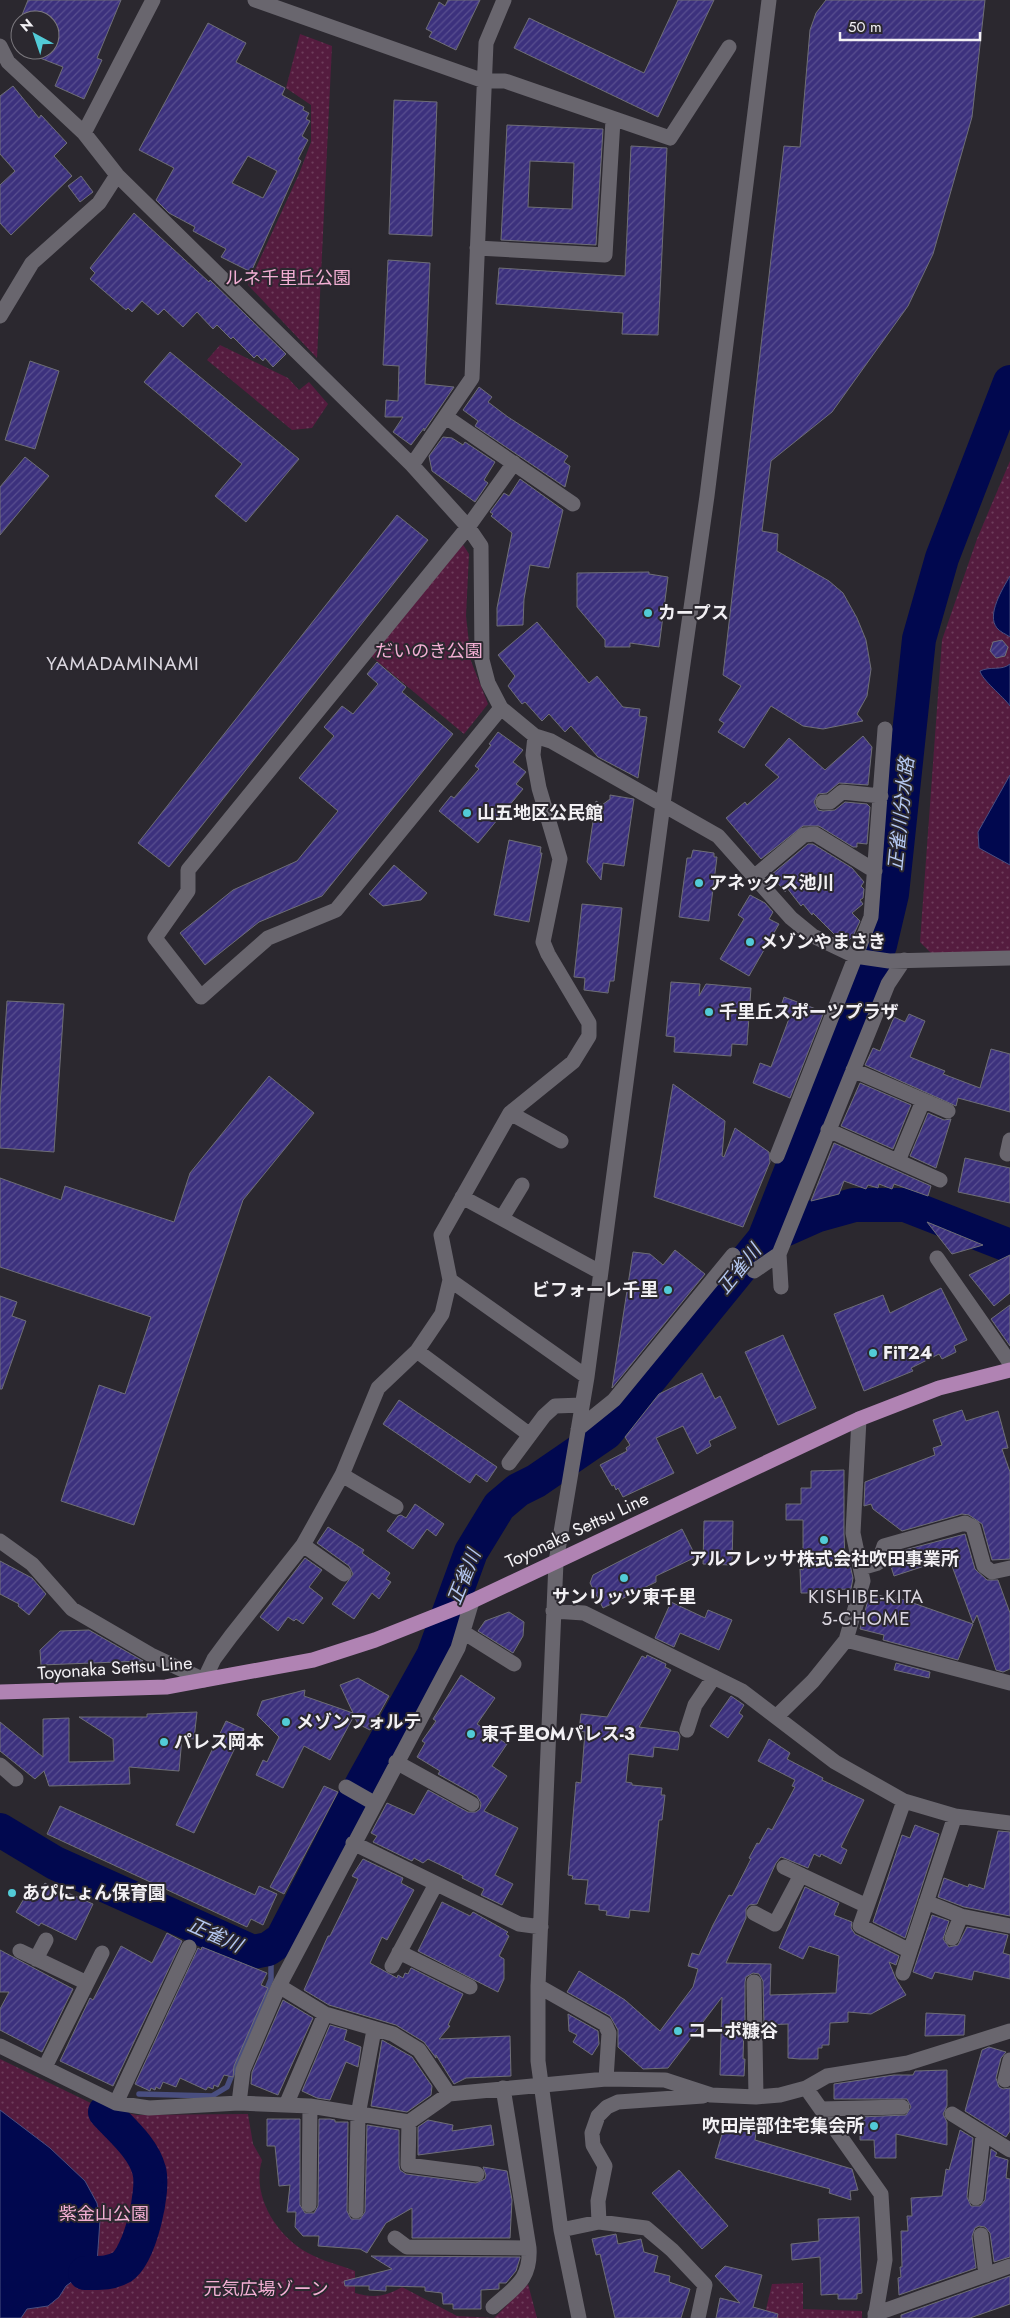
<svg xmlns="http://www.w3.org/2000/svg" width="1010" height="2318" font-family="Jost,'Noto Sans JP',sans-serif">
<defs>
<pattern id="park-dots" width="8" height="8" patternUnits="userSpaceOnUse" patternTransform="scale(1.25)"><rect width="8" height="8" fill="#551c3f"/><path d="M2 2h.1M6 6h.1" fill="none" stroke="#6e3d5b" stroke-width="1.8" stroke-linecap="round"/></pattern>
<pattern id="building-hatch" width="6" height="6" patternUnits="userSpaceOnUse" patternTransform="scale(1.25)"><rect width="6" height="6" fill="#3c317d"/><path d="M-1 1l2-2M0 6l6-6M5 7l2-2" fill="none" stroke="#594f90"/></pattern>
</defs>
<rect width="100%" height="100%" fill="#2b282f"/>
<path fill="url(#park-dots)" d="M300 34 332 46 317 358 248 285 299 174 311 142V105L286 88Z
M220 345 288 378 299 390 309 382 328 404 312 428 292 430 207 360Z
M1010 461V951L932 954 920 942 942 640 977 539Z
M462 543 469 554 466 616 471 661 488 704 464 734 371 656Z
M0 2059 99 2107 137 2115 248 2114 253 2144 262 2160C251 2196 277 2236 308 2253 322 2261 340 2265 355 2271V2293C373 2298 385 2297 402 2287L457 2316 494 2318 528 2284 537 2318H0Z
M803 2283V2309L862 2311V2318H764L772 2284Z"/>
<path fill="#01084f" stroke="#494e80" d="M1010 576V637C1006 634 1000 632 997 628 986 615 1003 588 1010 576Z
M1010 664V706C1003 696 982 680 980 671 990 666 1002 671 1010 664Z
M1010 775V865L979 848 978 832Z
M0 2110 50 2148 85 2181 97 2203 100 2220 97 2263 66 2286 59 2297 48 2306 27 2309 21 2318H0Z"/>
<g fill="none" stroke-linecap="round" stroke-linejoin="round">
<path stroke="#494e80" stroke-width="5.5" d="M139 2094 212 2096 227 2087 271 1979V1965"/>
<path stroke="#01084f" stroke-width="34" d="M764 1239 880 945 892 894 919 639 942 558 1010 382
M0 1830 55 1863 253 1952 268 1949 282 1939 363 1782 433 1656 471 1552 499 1506 518 1490 536 1481 606 1433 764 1239 818 1215 854 1205H905L1010 1246
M85 2273C99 2273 110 2274 122 2267 140 2255 155 2190 149 2170 143 2147 120 2129 105 2112"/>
</g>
<path fill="url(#building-hatch)" stroke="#6e6e76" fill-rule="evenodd" d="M28 0H121L97 58 102 60 84 99 55 86 63 67 22 51 50 50V20H20Z
M448 0H480L456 50 429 37 432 32 426 29 439 2 445 6Z
M678 0H714L658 117 514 48 529 18 644 73Z
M826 0H985L972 117 933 254 908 306 832 412 771 461 762 531 778 534 777 551 829 581 843 593 857 618 866 640 871 669 867 696 857 714 863 721 823 729 803 726 771 706 744 748 718 732 724 723 719 720 741 686 723 675 784 146 800 147 810 30 816 13Z
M208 23 246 43 236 62 285 88 282 95 304 107 303 110 309 113 306 119 310 121 302 136 308 140 298 159 301 161 251 272 221 257 226 249 193 231 195 227 169 213 156 200 174 168 139 150ZM248 156 277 171 263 198 232 183Z
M13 86 39 118 41 115 67 143 54 156 72 176 11 235 0 223V185L15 171 0 154V96Z
M394 100 437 102 432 236 389 234Z
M507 125 603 129 596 245 501 240ZM530 161 574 163 572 209 528 207Z
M631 146 667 148 658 335 622 334 623 313 496 304 499 268 625 276Z
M81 176 93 192 80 202 68 186Z
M134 213 209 282 210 280 286 354 273 367 265 358 263 361 257 355 254 358 233 337 231 339 217 325 213 329 197 312 183 327 164 309 158 315 142 301 132 312 128 308 126 310 90 279 95 273 90 268Z
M388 260 430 263 425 384 454 387 424 431V428L411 445 393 432 403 417H385L386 400 398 401 399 366 383 365Z
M170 352 299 459 246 522 215 496 242 464 144 382Z
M30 361 59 371 35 449 5 440Z
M479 387 492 397 488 402 508 417 568 456 564 462 570 466 565 487 475 426 478 421 463 410Z
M443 437 452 438 463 445 465 442 495 462 484 480 488 483 475 502 432 471 429 456Z
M25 457 49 476 0 535V487Z
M520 479 563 510 549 568 530 565 524 599 523 625 497 626V608L512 533 491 516 493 514 490 512 504 493 509 496Z
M397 515 428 540 169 867 138 843Z
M649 572V574L668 577 659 647 630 643V647H605V640L577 607V573Z
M537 622 589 683 597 676 623 707 640 709 639 716 647 717 638 778 598 757 571 726 565 732 549 714 542 721 525 702 522 704 508 686 515 676 498 655Z
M1002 640 1008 647 1005 656 996 658 990 651 993 642Z
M377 662 406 687 402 692 453 734 322 896 259 922 205 965 180 933 233 890 297 861 338 811 299 778 334 736 324 727 342 706 353 714 378 684 367 674Z
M498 732 523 750 513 762 526 772 516 784 523 789 478 843 439 811 451 796 454 798 479 769 475 766 491 745 489 744Z
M863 736 872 747 868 785 839 783 827 793 818 794 814 802 818 810 823 811 835 810 845 802 867 804 870 807 867 844 857 843V847H853L819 826H803L761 859 726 818 745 802 747 805 779 777 765 765 789 738 825 770Z
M610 795 634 799 624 866 603 863 601 880 587 862 596 801 602 805 610 799Z
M509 840 541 847 540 853H542L529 922 494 915Z
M808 844H813L852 868 864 882 861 886 864 889 863 898 860 900 863 904 852 913 860 921 853 936 847 942 837 937 813 913 812 915 803 904 801 906 787 888 785 892 771 875Z
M693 850 714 853V857H717L709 921 679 917 687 858H691Z
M394 865 427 893 421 900 383 906 369 894Z
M750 895 765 903 773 912 769 919 779 924 749 976 720 959 744 919 738 915Z
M582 904 622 908 614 981H610L608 993 584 990 585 978 574 977Z
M671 982 700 984 699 996 706 984 751 988 747 1045 732 1044 731 1056 674 1052 675 1037 666 1036Z
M784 997 824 1012 790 1098 753 1083 760 1063 771 1067 790 1016 779 1012Z
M7 1001 64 1004 54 1152 0 1148V1105Z
M909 1014 925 1021 910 1057 945 1071 943 1074 980 1088 991 1049 1010 1054V1112L958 1098 956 1106 865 1065 873 1048 880 1051 894 1017 905 1022Z
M269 1076 314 1113 243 1200 134 1525 61 1501 99 1385 125 1394 151 1317 0 1267V1178L61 1200 65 1186 174 1222 190 1173Z
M860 1083 911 1105 893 1149 841 1126Z
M673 1084 725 1121 722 1156 724 1157 735 1128 769 1152 770 1162 743 1227 654 1197Z
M928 1113 944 1120 951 1119 936 1168 910 1156Z
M834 1143 931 1186 928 1196 894 1184 892 1189 879 1184 878 1188 868 1185 866 1189 844 1181 839 1194 811 1201Z
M965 1158 1010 1168V1203L958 1192Z
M927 1222 983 1245 952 1254Z
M675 1250 705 1274 612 1388 633 1252 650 1254 663 1265Z
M1010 1255V1293L994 1306 969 1275Z
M941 1288 967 1340 954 1346 956 1352 942 1359 939 1354 911 1368 913 1371 864 1391 834 1314 883 1295 890 1313Z
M0 1296 17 1302 12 1316 26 1321 2 1389H0Z
M1010 1305V1346L991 1319Z
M783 1335 816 1408 778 1425 745 1352Z
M702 1373 715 1399 720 1396 736 1428 709 1441 711 1446 697 1454 683 1426 656 1438 674 1473 623 1497 618 1488 616 1490 614 1485 612 1486 600 1465 627 1451 626 1448 630 1445 625 1437 659 1394Z
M399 1400 497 1467 487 1482 476 1474 470 1483 383 1424Z
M962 1410 966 1421 998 1411 1008 1448 1002 1449 1010 1472V1559L992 1560 982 1524 969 1515 962 1514 902 1531 873 1509 871 1504 864 1506 865 1482 935 1455 933 1448 942 1445 933 1420Z
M844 1470V1533L845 1561 849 1560 853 1578 851 1589 815 1590V1593H801L800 1569 803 1570V1520H786V1504H801V1488H811V1471Z
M415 1504 444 1524 436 1536 427 1529 413 1549 387 1531 398 1516 401 1515 406 1518Z
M704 1521H733L732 1565 703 1564Z
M328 1527 364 1550 362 1553 390 1573 386 1579 391 1582 379 1599 372 1593 354 1619 332 1604 353 1574 349 1566 317 1543Z
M682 1529 696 1557 656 1576V1582L603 1608 590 1583 593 1575Z
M965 1534 975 1569 987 1580H998L1010 1613V1669L1003 1672 996 1670 977 1615 973 1623 949 1558 894 1576 889 1560 898 1555 897 1552Z
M305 1558 322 1570 309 1587 323 1598 303 1624 296 1619 294 1621 288 1617 278 1631 260 1617Z
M0 1561 32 1578 46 1594 29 1615 18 1606 19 1604 0 1594Z
M870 1593 897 1600 896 1597 973 1624 958 1660 883 1640 884 1635 860 1629Z
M671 1602 705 1618 708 1610 732 1620 719 1650 680 1633 674 1647 655 1638Z
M509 1612 524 1622 523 1636 513 1653 478 1631 485 1621Z
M89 1630 143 1661 41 1665 40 1650 60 1631Z
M647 1655 666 1664 665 1667 671 1670 639 1727 678 1732 680 1736 678 1750 654 1747 653 1757 629 1754 626 1782 632 1783V1785L662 1788 661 1795H665L662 1820H659L649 1912 630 1910 629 1918 606 1915 607 1911 599 1910V1905L585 1904 588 1880 572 1879 573 1876 568 1875 576 1782 581 1783 585 1732 579 1731 581 1714 607 1717 642 1656 646 1658Z
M896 1663 930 1672 929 1678 894 1670Z
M461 1675 495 1698 477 1724 507 1744 492 1766 507 1776 484 1811 518 1828 495 1875 513 1884 502 1905 481 1895 484 1889 462 1878 463 1876 428 1859 423 1863 414 1858 412 1861 373 1842 377 1836 371 1833 387 1803 414 1815 428 1790 468 1812H476L480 1809 481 1803 477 1796 438 1774 440 1771 417 1757 425 1743 422 1741 436 1721 433 1719Z
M358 1678 389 1696 370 1730 358 1724 354 1716 330 1760 304 1746 283 1788 256 1775 263 1760 267 1762 279 1737 257 1715 262 1701 305 1690 304 1696 353 1713 340 1685Z
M731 1696 744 1705 739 1713 743 1716 728 1738 710 1726Z
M197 1712 194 1739 182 1738 179 1771 129 1767 130 1784 49 1786 44 1771 35 1779 0 1751V1722L43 1757V1719L69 1718V1762L114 1761 113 1739 79 1717H147V1714Z
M226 1721 244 1729 194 1833 176 1825Z
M769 1739 790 1753 787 1759 823 1778 822 1780 864 1800 841 1847 847 1850 841 1864 821 1854 820 1857 814 1854 808 1868 784 1858 781 1857 776 1863 757 1904 749 1905 746 1909V1918L726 1963 771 1964 770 1995 836 1993 839 1956 809 1946 803 1959 779 1948 805 1887 839 1903 834 1915 852 1922 851 1928 855 1934 899 1956 896 1965 889 1962 896 1979 906 1995 871 2014 848 2012V2022L830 2023 829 2045H822V2048H818V2059H799L788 2058V2024L764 2025 763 1981 759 1974 753 1973 746 1977 745 1982V2025H744L743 2059H745L744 2076 720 2075 722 1997 668 2068 643 2069 618 2047V2030L610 2016 567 1992 579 1971 625 2000 660 2031 693 1987 698 1969 688 1966 692 1953 699 1955 713 1925 729 1895 732 1896 751 1859 749 1858 757 1843 759 1844 768 1828 772 1830 795 1787 792 1786 795 1780 758 1761Z
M324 1786 338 1792 284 1894 270 1887Z
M60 1806 255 1895 259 1886 277 1894 263 1925 251 1919 247 1927 47 1834Z
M915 1825 939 1834 905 1938 873 1922 902 1835 910 1838Z
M998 1831 1010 1832V1916L964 1907 938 1897 944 1878 968 1887 969 1884 984 1889Z
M363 1859 403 1878 401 1883 414 1890 387 1940 382 1937 370 1963 397 1978 398 1975 403 1978 405 1973 408 1974 411 1968 463 1994 448 2025 450 2026 439 2039 510 2036 511 2076 466 2078 454 2084 436 2055V2058L424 2042 396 2025 329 2005 304 1990 328 1936H330L358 1879 352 1876Z
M45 1883 66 1897 68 1893 93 1904 76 1940 41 1923 39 1926 16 1912 31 1887 39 1892Z
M442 1902 470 1916 473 1912 508 1932 506 1934 509 1936 499 1956 504 1959V1979L498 1992 418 1951Z
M932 1915 949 1921 943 1939 949 1947 958 1945 967 1927 1008 1935 1003 1953 1010 1955V1979L974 1971 972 1980 935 1972 932 1979 913 1972Z
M167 1933 182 1941 113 2086 60 2061 90 1998 93 2000 121 1946 152 1963Z
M202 1947 267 1973 261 1985 268 1988 234 2066 233 2077 224 2075 218 2087 214 2085 213 2089 208 2087 206 2090 180 2078 176 2087 163 2082 160 2089 156 2087 155 2090 151 2088 150 2091 135 2084 198 1948 201 1950Z
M0 1950 73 1989 42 2052 0 2030V2009L9 1992H0Z
M283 2000 313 2018 278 2095 251 2084 252 2072Z
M926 2013 965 2015 964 2035 925 2036Z
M568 2014 598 2031 599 2044 592 2055 573 2042 577 2035 569 2031Z
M330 2025 347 2030 344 2040 361 2047 358 2067 346 2062 330 2100 317 2098 302 2091Z
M382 2040 412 2057 432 2086 431 2095 407 2112 371 2106Z
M989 2047 1006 2052 1001 2058 996 2078 999 2087 1003 2089 1010 2088V2131L1006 2137 965 2111 982 2050Z
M947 2070V2106L943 2114 947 2122V2145L896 2134V2158H875L874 2140H860V2117L906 2115 911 2107 907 2099H834V2084L894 2075H913L915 2071Z
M267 2119H300V2205L305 2213H314L318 2206 319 2119H330L335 2120V2122H348L347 2211 351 2219H360L365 2212 367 2125 399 2130V2165L400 2170 406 2174 476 2183 485 2179 486 2175 483 2167 507 2171 512 2200 510 2238H412V2208L386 2223 367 2253 360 2249 318 2246 319 2236H303L295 2227 296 2212H287L290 2185 279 2186 275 2146H267Z
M428 2120 453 2125 452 2131 491 2125 494 2145 418 2155V2127Z
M725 2124 756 2132 755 2140 852 2169 858 2190 850 2191 851 2200 829 2193 830 2189 715 2158Z
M960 2130 973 2138 967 2197 971 2206H980L985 2200 991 2149 997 2153 995 2156 1008 2160 1006 2178 1010 2179V2257L994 2262 990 2233 985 2227 979 2226 975 2228 972 2236 976 2268 899 2295 898 2278 901 2277 900 2267H902L901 2231H908L907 2216H912L911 2198 942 2196 946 2169 949 2170Z
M679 2170 728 2226 702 2249 652 2193Z
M859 2217 862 2293 857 2294V2299H838V2294L821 2295 820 2257 792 2260 791 2244 819 2241 818 2219Z
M616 2234 618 2244 641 2239 644 2252 658 2256 654 2272 670 2276 669 2282 690 2289 681 2318H615L600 2254 596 2255 592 2239Z
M371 2256 520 2257V2258L516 2271 506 2283H499V2289L481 2290V2309H453V2304H443L442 2293 425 2291V2287L386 2286V2291L369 2290V2286H345L344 2281 392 2269Z
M725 2266 762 2275 753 2307 778 2314 777 2318H716L720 2298 740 2303 715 2276Z
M1010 2276V2304L970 2318H901V2315Z"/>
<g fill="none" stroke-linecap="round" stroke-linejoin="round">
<path stroke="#69666e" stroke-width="15" d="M255 0 484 81H505L670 138 729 47
M0 46 8 62 84 133 117 175 412 465 468 527 481 546 482 660 488 683 501 708 535 736 551 741 718 836 791 918 813 936 855 956 889 961 1010 958
M84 133 153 0
M477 248 605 255 613 120
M0 316 32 263 99 203 117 175
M446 417 573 504
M412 465 472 378 486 43 504 0
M501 708 336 910 268 938 201 997 155 938 188 891V870L468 527 514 463
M823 802H830L842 792 881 796
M755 876 804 835 815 834 875 871
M853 1070 948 1111
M510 1113 561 1141
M828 1130 940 1180
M1007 1154 1010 1140
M777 1156 871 917 885 729
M898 1161 923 1101
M462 1197 600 1272
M502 1218 522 1185
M937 1258 1010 1363
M754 1271 779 1254
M450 1280 587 1377
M781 1287 779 1254 888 984 904 960
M417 1351 530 1435
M578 1429 614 1400 733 1255
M509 1463 544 1416 555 1406 582 1405
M342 1475 396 1507
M0 1541 32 1564 72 1609 151 1655 204 1680 214 1659 231 1636 303 1545 342 1475 378 1388 417 1351 442 1314 450 1280 441 1235 510 1113 573 1062 589 1036V1023L548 954 543 942 560 859 539 788 533 755 535 736
M303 1545 344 1574
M861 1568 878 1563 884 1546 965 1523 973 1527 984 1566 992 1572 1010 1568
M553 1611 584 1613 742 1691 835 1762 904 1801 955 1816 1010 1823
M463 1632 514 1664
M846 1640 1010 1683
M776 1717 813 1681 846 1640 863 1581 853 1533 859 1419
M687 1730 695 1705 714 1677
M396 1762 472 1804
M0 1765 16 1779
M346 1787 374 1803
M904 1801 860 1926 910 1951 955 1816
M353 1843 519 1924 541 1927
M784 1867 867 1906
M926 1902 961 1916 1010 1926
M754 1913 775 1924 801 1875
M952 1938 961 1916
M20 1951 87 1983
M399 1952 470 1987
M36 1959 46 1940
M392 1966 436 1884
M903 1973 910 1951
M754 1982 756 2097
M279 1986 325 2014 393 2034 419 2050 449 2094
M538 1986 605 2024 609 2033 606 2079
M0 2046 116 2103 149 2108 239 2103 310 2106 409 2122 449 2094 606 2079 665 2080 711 2095 756 2097 780 2095 806 2088 827 2076 908 2063 1010 2031
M45 2067 102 1953
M1005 2080 1010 2060
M806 2088 881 2194 885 2260 875 2318
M116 2103 189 1947
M239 2103 243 2070 279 1986 458 1648 472 1601
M286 2105 325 2014
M821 2109 902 2107
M952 2114 1010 2150
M409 2122 408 2165 477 2174
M976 2198 983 2135
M309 2205 310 2106
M356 2211 358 2115 374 2030
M599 2222 598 2201 605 2166 593 2145 592 2133 598 2116 607 2107 618 2102 703 2096
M561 2230 599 2222 646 2228 672 2250 705 2285 698 2318
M981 2235 986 2275
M395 2238 407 2247 529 2248 503 2088
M493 2307C515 2287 531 2280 529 2248
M875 2314 1010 2266
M579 2318 561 2230 538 2061V1986L556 1562 587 1377 663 804 707 496 769 0"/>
<path stroke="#b083b3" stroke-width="15" d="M0 1692 166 1687 313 1660 375 1640 466 1604 859 1419 939 1388 1010 1370"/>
</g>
<g fill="#52cbd7" stroke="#2b282f" stroke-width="2">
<circle cx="648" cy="613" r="5"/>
<circle cx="467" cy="813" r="5"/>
<circle cx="699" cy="883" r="5"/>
<circle cx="750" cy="942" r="5"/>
<circle cx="709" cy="1012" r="5"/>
<circle cx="668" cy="1290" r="5"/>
<circle cx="873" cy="1353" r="5"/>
<circle cx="824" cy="1540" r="5"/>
<circle cx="624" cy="1578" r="5"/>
<circle cx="286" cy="1722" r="5"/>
<circle cx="471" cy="1734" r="5"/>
<circle cx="164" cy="1742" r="5"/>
<circle cx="12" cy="1893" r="5"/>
<circle cx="678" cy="2031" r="5"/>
<circle cx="874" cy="2126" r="5"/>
</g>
<g text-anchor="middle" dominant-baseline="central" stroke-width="4" stroke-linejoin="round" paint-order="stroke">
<g font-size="18" fill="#f3afd4" stroke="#2b282f">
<text x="288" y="278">ルネ千里丘公園</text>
<text x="429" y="651">だいのき公園</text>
<text x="104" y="2214">紫金山公園</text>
<text x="266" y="2289">元気広場ゾーン</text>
</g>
<g font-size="18" font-weight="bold" fill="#f2f0f4" stroke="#2b282f" text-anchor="start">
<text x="658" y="613">カープス</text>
<text x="477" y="813">山五地区公民館</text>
<text x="709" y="883">アネックス池川</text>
<text x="760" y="942">メゾンやまさき</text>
<text x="719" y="1012">千里丘スポーツプラザ</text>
<text x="658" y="1290" text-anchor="end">ビフォーレ千里</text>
<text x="883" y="1353">FiT24</text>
<text x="824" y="1559" text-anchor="middle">アルフレッサ株式会社吹田事業所</text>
<text x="624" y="1597" text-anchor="middle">サンリッツ東千里</text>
<text x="296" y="1722">メゾンフォルテ</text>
<text x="481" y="1734">東千里OMパレス-3</text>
<text x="174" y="1742">パレス岡本</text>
<text x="22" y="1893">あぴにょん保育園</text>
<text x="688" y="2031">コーポ糠谷</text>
<text x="864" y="2126" text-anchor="end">吹田岸部住宅集会所</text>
</g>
<g font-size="18" fill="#f2f0f4" stroke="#2b282f">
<text transform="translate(577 1530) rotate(-25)">Toyonaka Settsu Line</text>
<text transform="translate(115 1668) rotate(-4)">Toyonaka Settsu Line</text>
</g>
<g font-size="19" letter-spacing="1" fill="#dbd7e0" stroke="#2b282f">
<text x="123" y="663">YAMADAMINAMI</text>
<text x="866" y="1596">KISHIBE-KITA<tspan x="866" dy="22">5-CHOME</tspan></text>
</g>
<g font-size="19" font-style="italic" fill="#b5c8f1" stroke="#2b282f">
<text transform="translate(901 814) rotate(-84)">正雀川分水路</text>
<text transform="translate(739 1269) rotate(-51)">正雀川</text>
<text transform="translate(464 1577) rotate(-68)">正雀川</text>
<text transform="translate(215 1935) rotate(24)">正雀川</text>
</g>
</g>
<g transform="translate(35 35) rotate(320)"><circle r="24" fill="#2b282f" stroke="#7b787e"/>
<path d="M0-4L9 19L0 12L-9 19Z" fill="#52cbd7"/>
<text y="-8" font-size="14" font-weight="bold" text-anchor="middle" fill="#f2f0f4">N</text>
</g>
<path d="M840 32v8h140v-8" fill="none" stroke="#f2f0f4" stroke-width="2.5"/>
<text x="848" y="32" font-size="15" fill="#f2f0f4" stroke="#2b282f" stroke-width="4" paint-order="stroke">50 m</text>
</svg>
